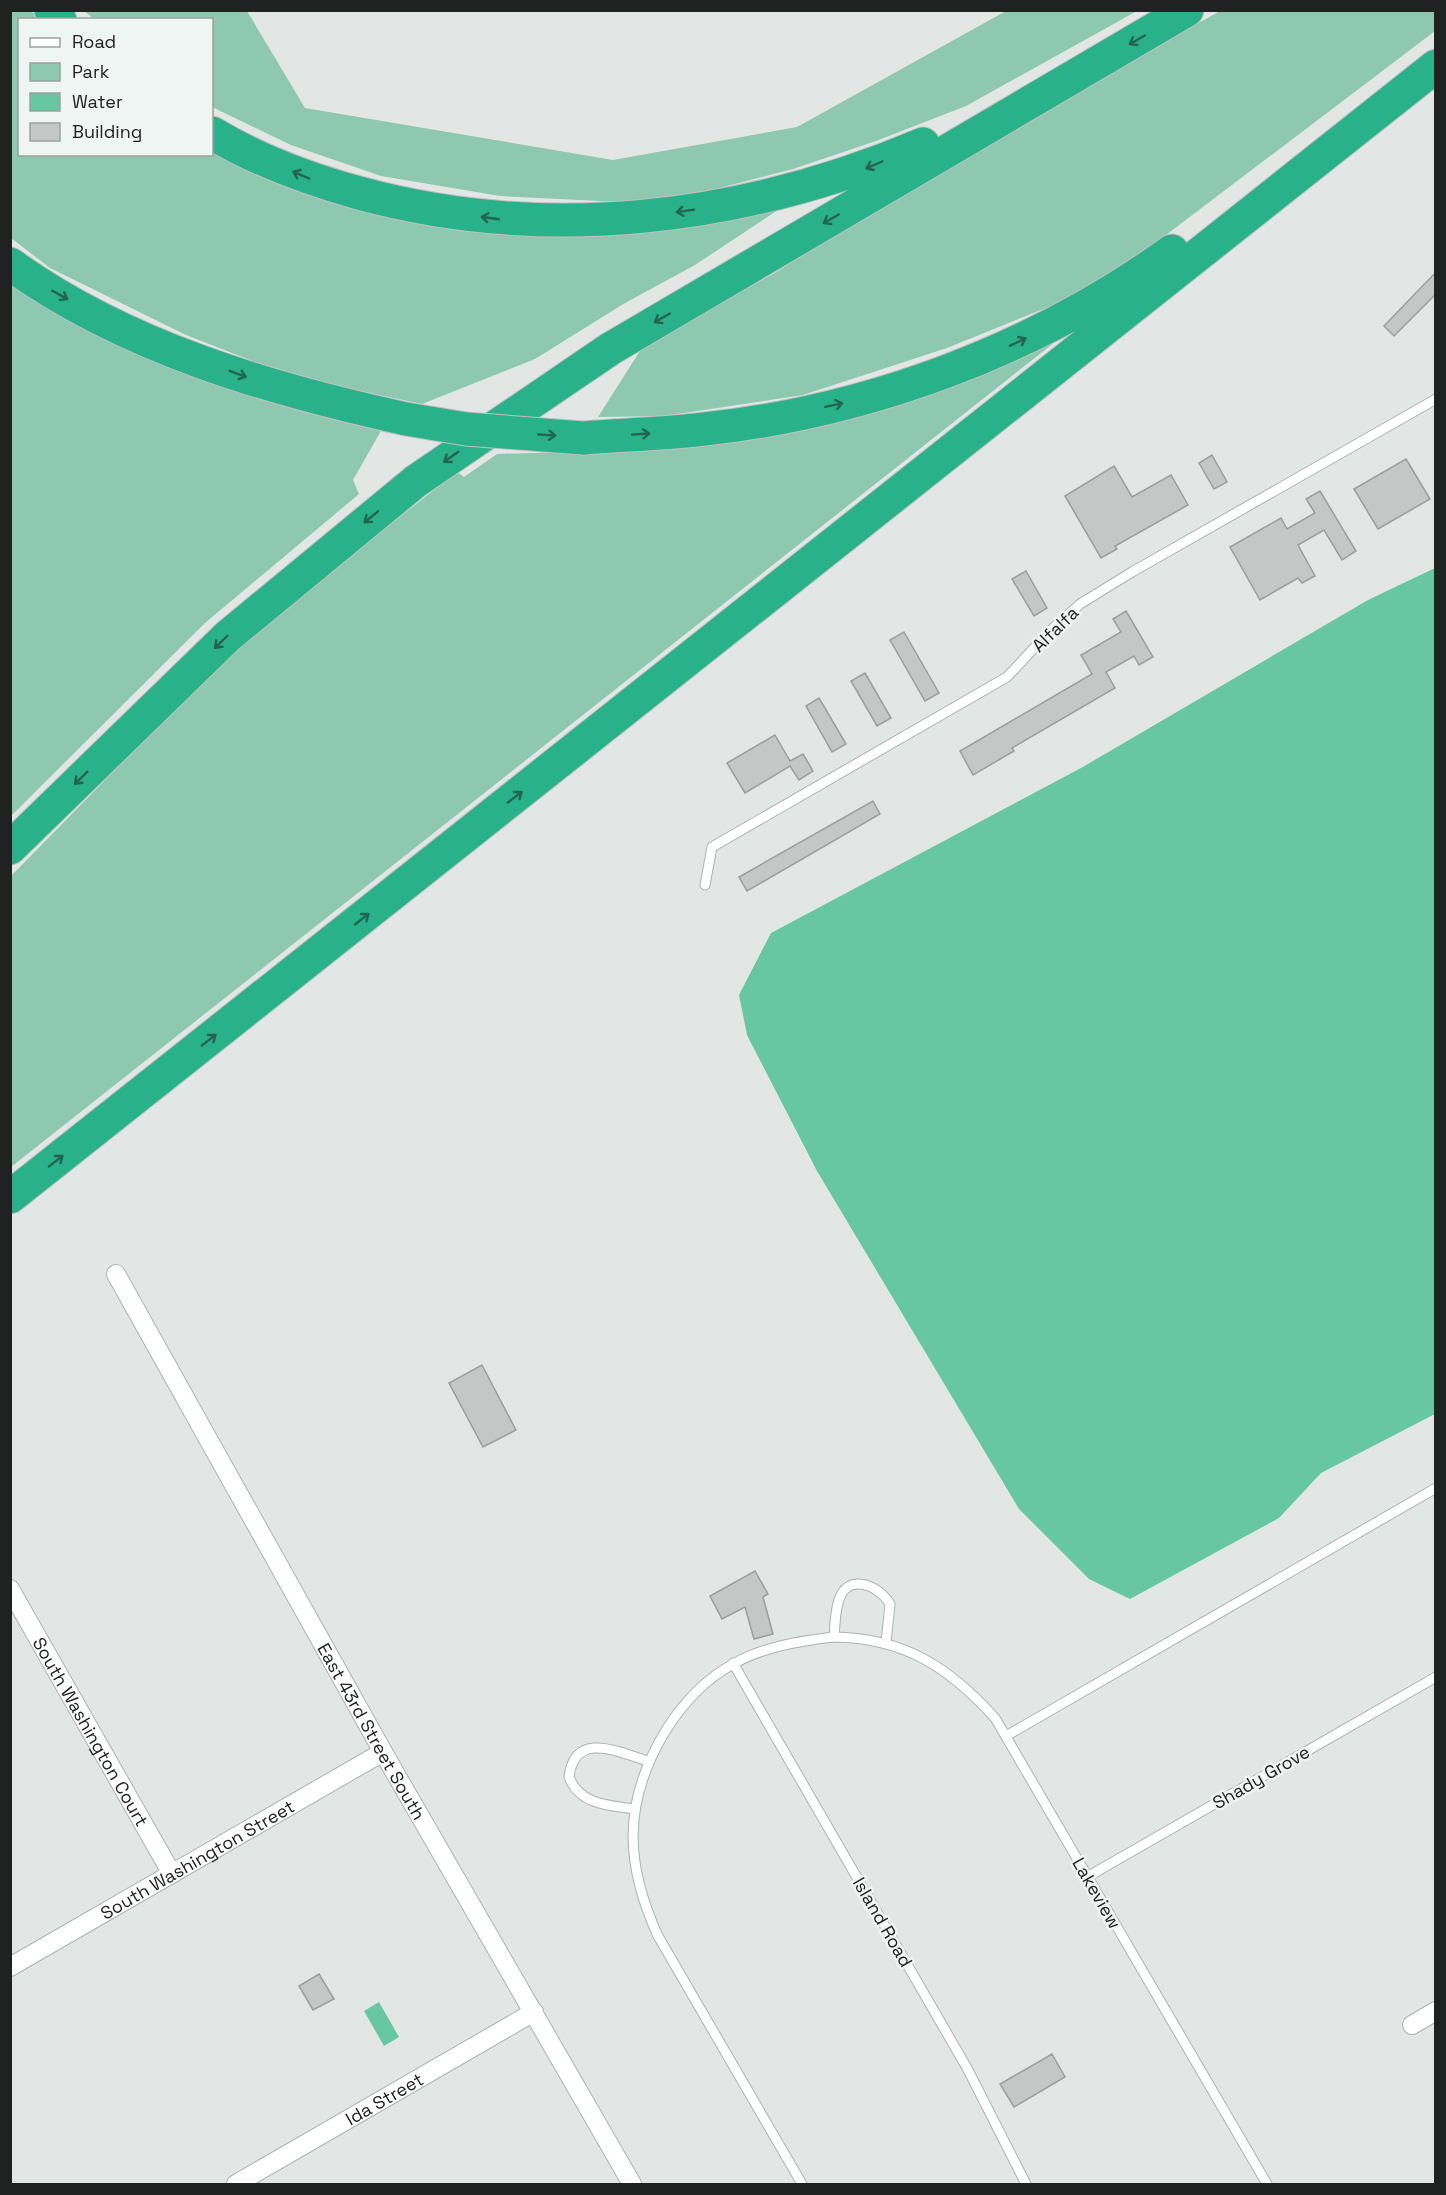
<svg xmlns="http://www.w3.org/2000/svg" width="1446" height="2195" font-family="'Space Grotesk',sans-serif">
<rect width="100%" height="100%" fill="#e2e7e5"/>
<path fill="#8fc8b1" d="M10 11H31L40 19 20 20V154H212V141L474 230 530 235 597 233 787 204 695 265 625 303 535 359 422 404 337 386 255 362 186 335 50 268 11 238Z
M84 11H247L305 108 613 160 797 127 1006 11H1137L966 106 876 141 793 169 700 193 620 202 500 196 381 176 291 145 212 107V20L94 19Z
M1220 11H1435V31L1137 257 1058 303 947 348 803 395 664 416 598 417 645 343 775 273 841 230 1061 100Z
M10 282 34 301C145 355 259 409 382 429L353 480 359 494 205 623 11 816Z
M1050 338 1055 342 11 1167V876L210 673 327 574 457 472 464 477 497 454 667 449Z"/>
<path fill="#67c7a5" d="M1435 568V1414L1321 1473 1279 1518 1130 1599 1089 1579 1019 1509 817 1171 747 1035 739 995 771 933 1081 768 1368 600Z
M379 2002 399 2037 384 2046 364 2011Z"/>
<path fill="#c3c8c6" stroke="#9a9f9d" stroke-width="1.5" d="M1436 272V294L1394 336 1384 326Z
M1212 455 1227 482 1214 489 1199 463Z
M1406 459 1430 499 1378 529 1354 489Z
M1114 466 1132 497 1171 475 1188 505 1115 546 1117 549 1101 558 1065 496Z
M1320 491 1356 551 1342 560 1324 530 1298 545 1315 576 1302 583 1298 578 1260 600 1230 547 1281 518 1287 529 1315 513 1306 499Z
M1026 571 1047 608 1034 616 1012 579Z
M1126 611 1153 657 1139 665 1134 656 1106 672 1115 688 1012 748 1014 751 973 775 960 751 1092 674 1081 655 1121 632 1113 619Z
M904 632 939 693 925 701 890 640Z
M865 673 891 718 877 726 851 681Z
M819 698 846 744 832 752 806 706Z
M775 735 790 761 803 754 813 771 799 780 790 766 745 793 727 763Z
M873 801 880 814 747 891 739 877Z
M482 1365 516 1430 483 1447 449 1383Z
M755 1571 768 1594 763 1597 773 1634 754 1639 745 1607 722 1619 710 1596Z
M319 1974 334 1999 313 2010 299 1986Z
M1052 2054 1065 2077 1014 2107 1000 2084Z"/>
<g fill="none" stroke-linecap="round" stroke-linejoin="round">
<defs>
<path id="lane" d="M705 885 712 847 1007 677 1052 629 1080 604 1132 572 1436 399
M834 1637C904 1638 949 1667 995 1718L1267 2184
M733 1663 967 2068 1026 2184
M1006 1736 1436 1488
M634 1809C608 1805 580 1805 569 1777 575 1730 618 1752 648 1761
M1087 1877 1436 1677
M802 2184 658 1936C625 1864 623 1804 663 1735 681 1705 702 1681 733 1664 763 1647 799 1641 834 1637 835 1625 835 1611 839 1600 847 1573 878 1584 890 1604L886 1643"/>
<g id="street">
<path id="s1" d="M116 1274 383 1752 632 2184"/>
<path id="s2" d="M10 1589 172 1874"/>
<path id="s3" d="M10 1967 383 1752"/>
<path d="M1412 2025 1436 2011"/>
<path id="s4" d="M236 2184 534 2012"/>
</g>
<path id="highway" d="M51 10 60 20
M212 133C257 160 308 179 359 193 547 244 744 220 923 144
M10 264C125 347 269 389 406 419
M583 438C620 435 659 434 696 430 866 413 1033 351 1172 251
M10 848 228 636 416 481 610 349 1187 10
M10 1197 1436 66"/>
</defs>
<use href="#lane" stroke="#adb2af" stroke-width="11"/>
<use href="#street" stroke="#adb2af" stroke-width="20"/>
<use href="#highway" stroke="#c1c1c1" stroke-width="35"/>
<use href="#lane" stroke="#fff" stroke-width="9"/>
<use href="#street" stroke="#fff" stroke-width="18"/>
<use href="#highway" stroke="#29b289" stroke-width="33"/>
<defs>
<path id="highway-bridge" d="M406 419 466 429 583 438"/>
</defs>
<use href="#highway-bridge" stroke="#c1c1c1" stroke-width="35" stroke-linecap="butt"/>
<use href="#highway-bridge" stroke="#29b289" stroke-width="33"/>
</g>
<defs><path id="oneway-shaft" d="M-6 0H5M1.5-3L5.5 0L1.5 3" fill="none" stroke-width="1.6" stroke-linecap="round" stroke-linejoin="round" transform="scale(1.5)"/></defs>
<g stroke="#246350">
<use href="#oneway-shaft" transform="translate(1137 40) rotate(150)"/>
<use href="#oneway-shaft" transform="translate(874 165) rotate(157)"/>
<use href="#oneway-shaft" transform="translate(301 175) rotate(-157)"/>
<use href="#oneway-shaft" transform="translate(685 211) rotate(171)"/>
<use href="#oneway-shaft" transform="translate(490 218) rotate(-172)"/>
<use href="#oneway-shaft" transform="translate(831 219) rotate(150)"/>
<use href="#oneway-shaft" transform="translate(60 295) rotate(29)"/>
<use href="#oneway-shaft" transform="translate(662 318) rotate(150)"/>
<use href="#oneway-shaft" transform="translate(1018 342) rotate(-25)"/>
<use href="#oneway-shaft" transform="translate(238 374) rotate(20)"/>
<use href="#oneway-shaft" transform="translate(834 405) rotate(-12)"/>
<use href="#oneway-shaft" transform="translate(641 434) rotate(-4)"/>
<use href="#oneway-shaft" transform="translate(547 435) rotate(4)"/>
<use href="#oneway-shaft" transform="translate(451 457) rotate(145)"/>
<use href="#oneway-shaft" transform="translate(371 517) rotate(141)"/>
<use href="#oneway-shaft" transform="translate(221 642) rotate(136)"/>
<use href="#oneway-shaft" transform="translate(81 778) rotate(136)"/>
<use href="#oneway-shaft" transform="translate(515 797) rotate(-38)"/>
<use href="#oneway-shaft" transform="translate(362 919) rotate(-38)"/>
<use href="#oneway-shaft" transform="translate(209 1040) rotate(-38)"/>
<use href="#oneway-shaft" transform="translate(56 1161) rotate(-38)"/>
</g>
<g text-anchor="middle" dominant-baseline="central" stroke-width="5" stroke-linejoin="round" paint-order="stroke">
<g font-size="18" fill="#202221" stroke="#eff5f2">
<text transform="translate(1055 629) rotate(-44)">Alfalfa</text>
<text stroke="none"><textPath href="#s1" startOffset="524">East 43rd Street South</textPath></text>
<text stroke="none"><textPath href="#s2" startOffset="164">South Washington Court</textPath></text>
<text transform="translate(1261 1777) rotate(-30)">Shady Grove</text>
<text stroke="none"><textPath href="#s3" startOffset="216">South Washington Street</textPath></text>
<text transform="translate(1097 1893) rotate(60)">Lakeview</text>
<text transform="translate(883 1922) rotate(60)">Island Road</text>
<text stroke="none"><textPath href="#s4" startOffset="171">Ida Street</textPath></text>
</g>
</g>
<rect width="1446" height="2195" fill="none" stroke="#202221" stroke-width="24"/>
<rect x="18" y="18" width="195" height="138" fill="#eff5f2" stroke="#9ca19e" stroke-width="1.5"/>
<rect x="30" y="38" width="30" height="9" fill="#ffffff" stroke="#9ca19e" stroke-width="1.5"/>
<text x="72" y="48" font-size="18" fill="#202221">Road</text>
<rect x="30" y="63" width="30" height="18" fill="#8fc8b1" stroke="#9ca19e" stroke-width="1.5"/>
<text x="72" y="78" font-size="18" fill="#202221">Park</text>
<rect x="30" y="93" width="30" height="18" fill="#67c7a5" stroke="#9ca19e" stroke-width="1.5"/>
<text x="72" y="108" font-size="18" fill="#202221">Water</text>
<rect x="30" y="123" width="30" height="18" fill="#c3c8c6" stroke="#9ca19e" stroke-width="1.5"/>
<text x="72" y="138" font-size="18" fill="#202221">Building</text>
</svg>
